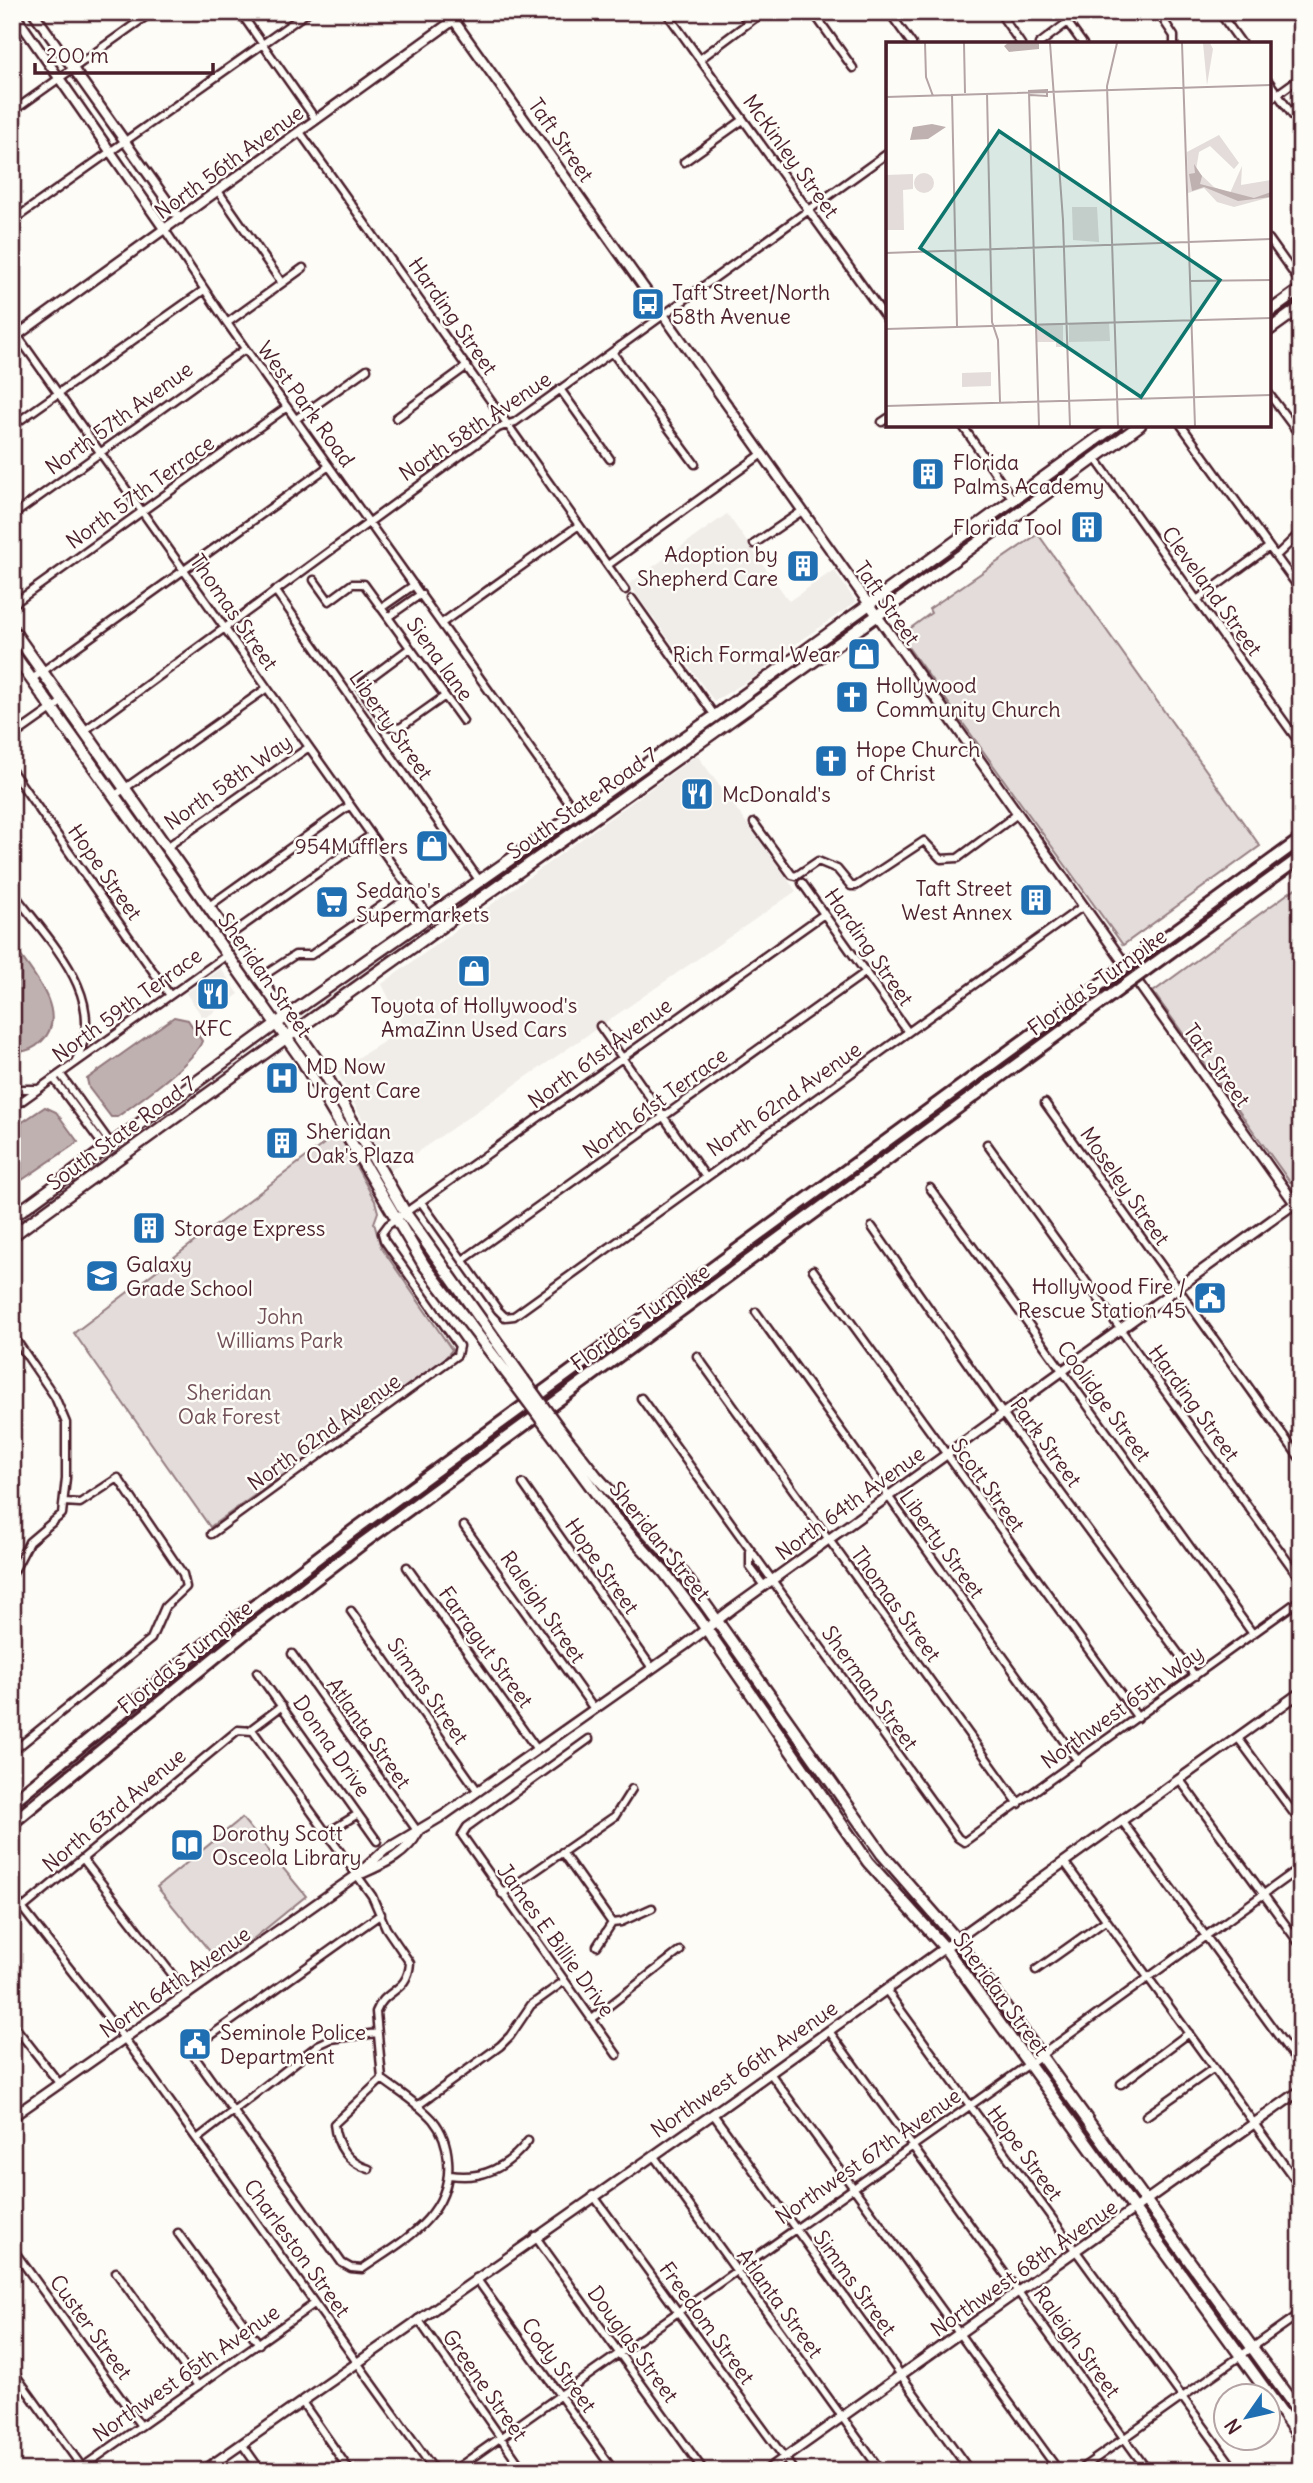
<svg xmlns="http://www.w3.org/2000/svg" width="1313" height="2483" font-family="Delius,sans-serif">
<rect width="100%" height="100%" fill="#fdfcf7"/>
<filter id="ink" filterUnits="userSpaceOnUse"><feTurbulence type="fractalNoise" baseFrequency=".0143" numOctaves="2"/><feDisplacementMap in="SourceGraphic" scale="14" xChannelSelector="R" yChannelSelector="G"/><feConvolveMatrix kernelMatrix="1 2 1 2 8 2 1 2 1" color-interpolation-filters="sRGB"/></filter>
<g filter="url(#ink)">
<path fill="#f0ece8" d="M727 514 789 601 834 570 856 602 774 659 761 673 714 701 629 584Z
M697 755 796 891 390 1171 337 1071 404 1029 382 984Z
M221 969 239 994 204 1019 186 993Z"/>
<path fill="#e3dcda" stroke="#967e82" stroke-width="2" d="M1038 534 1260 846 1123 945 900 636 931 613 929 609Z
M1301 884V1182H1290L1153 992Z
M338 1133 375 1201 378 1212 374 1223 381 1247 452 1350 441 1363 210 1527 74 1333Z
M242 1818 306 1896 221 1965 157 1887Z"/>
<path fill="#c0b1b1" stroke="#91777b" stroke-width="2" d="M12 944C28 967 71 1013 42 1041 34 1049 23 1053 12 1051Z
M174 1017 188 1020 202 1041C195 1062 136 1103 117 1117H111L89 1088 87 1079Z
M45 1107 56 1112 78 1142 19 1182 12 1177V1129Z"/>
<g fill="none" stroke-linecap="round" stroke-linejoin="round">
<defs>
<path id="minor" d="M240 12 316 120
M666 12 888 321
M741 12 748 23
M813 12 853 68
M889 12 912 44
M999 12 1021 44
M1060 12 1083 44
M1158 12 1174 36V44
M1219 12 1242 44
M1039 44 1081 12
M700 59 763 12
M1269 82 1301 127
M1269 100 1301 77
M12 112 152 12
M300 132 625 590
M684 162 743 120
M218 191 282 283
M12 221 308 12
M165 230 227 323 576 813
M1269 239 1301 284
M227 323 303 268
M12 328 428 915
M612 352 695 464
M560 389 610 459
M1269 394 1301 437
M396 418 467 366
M296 419 367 369
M882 422 888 418
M962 425 1012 498
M1181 425 1301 591
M12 426 204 290
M1095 458 1301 745
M12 516 245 349
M754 544 802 511
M1276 556 1301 532
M608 565 762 454
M314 580 329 601 352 584H364L463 721
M275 590 479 880
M632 599 715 716
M1197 600 1269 547
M12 605 287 407
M381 608 414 585
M388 617 421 594
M442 623 579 525
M410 648 363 683 361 688 387 726 400 728 445 696
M32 679 329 466
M84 731 498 428 515 422 888 153
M12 737 63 701
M12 771 169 994
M114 796 267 688
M754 823 792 875 796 876 818 861 837 869 851 886H856L924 841 941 859 958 858 1016 815
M167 847 309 747
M802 883 908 1032
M12 891C47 939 111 998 76 1060
M209 906 350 805
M230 935 371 835
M260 978 295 955H311L408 887
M600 1026 705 1176
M61 1075 111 1144
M54 1079 105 1148
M12 1089H38
M1045 1103 1301 1460
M12 1108 227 955
M987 1144 1301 1580
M930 1188 1253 1634
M421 1202 498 1310 505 1317 514 1316 1082 907
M872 1227 1003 1414 1195 1676
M463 1260 866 972
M813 1270 1138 1718
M756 1312 1078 1761
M12 1334 55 1397 66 1423V1478L62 1514 29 1542 12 1575
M697 1356 1019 1804
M641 1398 958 1838 964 1842 1301 1599
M523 1484 652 1668
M464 1526 594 1709
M211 1534 457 1355 459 1346 384 1240 382 1233 388 1225 824 914
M750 1552V1567L764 1586
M407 1567 536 1748
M351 1611 477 1790
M292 1654 418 1832
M257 1672 377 1841
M250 1730 282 1706
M1238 1738 1301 1823
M589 1739 467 1827 462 1835 617 2055
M12 1752 151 1639 165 1607 186 1587 183 1574 118 1478 80 1503 64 1502
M1180 1780 1301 1946
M1122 1821 1301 2067
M327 1833 358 1814
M562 1852 612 1923
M83 1859 188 1995
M1065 1863 1301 2188
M502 1894 615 1816 632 1789
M12 1895 130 2046 435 2471
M12 1917 238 1730 253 1731 372 1896 386 1928 410 1963C408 1993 385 1988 376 2012L382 2079C399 2092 419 2104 433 2120 443 2132 447 2146 448 2160 453 2216 401 2242 362 2269L351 2268 342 2263 194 2056 199 2044 381 1914
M597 1946 612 1923 621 1922 652 1908
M1036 1970 1105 1921
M886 1990 1236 2471
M592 2019 680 1951
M12 2023 59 2083
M829 2031 1148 2471
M770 2073 1059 2471
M1121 2084 1189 2033
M417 2106 500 2046 510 2036 531 2005 563 1982
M713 2114 970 2471
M1146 2116 1214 2068
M197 2139 318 2045 331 2039 377 2033
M653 2155 881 2471
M369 2169C348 2163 336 2145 334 2124L382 2079
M450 2175C482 2180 508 2167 528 2141
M593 2195 794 2471
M178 2233 259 2344
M535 2236 704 2471
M12 2248 141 2426
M116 2272 198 2386
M476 2278 614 2471
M418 2319 524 2471
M12 2370 82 2467
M302 2402 350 2471
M242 2444 261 2471
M77 2471 314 2304
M453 2471 1029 2064 1301 1867
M1078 2471 1301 2313"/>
<path id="tertiary" d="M13 12 165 230
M33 12 180 219
M448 12 1301 1212
M12 339 465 12
M363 1873C386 1863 406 1854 418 1832
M12 2117 357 1875 385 1850 444 1815 684 1646 732 1609 1301 1199
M203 2471 713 2114 1301 1692
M766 2471 1301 2090"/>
<path id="primary" d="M1269 312 1301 289
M1269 330 1301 307
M12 629 317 1060 406 1214 523 1379
M12 652 302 1060 424 1265 515 1384
M12 1217 287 1016 715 716 1116 425
M12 1236C386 962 767 699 1140 425
M557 1426 596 1476 678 1566 882 1854 957 1940 1301 2415
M550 1431 613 1516 665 1573 698 1617 868 1862 945 1948 1301 2439"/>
<path id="motorway" d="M1146 952 1301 839
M1154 964 1301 857
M12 1802 233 1622 354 1530 1105 981
M12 1823 245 1633 363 1543 1113 994"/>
</defs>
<use href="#minor" stroke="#4a1f2b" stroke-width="11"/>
<use href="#tertiary" stroke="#4a1f2b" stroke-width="13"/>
<use href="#primary" stroke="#4a1f2b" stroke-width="15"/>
<use href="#motorway" stroke="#4a1f2b" stroke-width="16"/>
<use href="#minor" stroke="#fdfcf7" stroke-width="6"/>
<use href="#tertiary" stroke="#fdfcf7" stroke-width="8"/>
<use href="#primary" stroke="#fdfcf7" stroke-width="10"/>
<use href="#motorway" stroke="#fdfcf7" stroke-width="10"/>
<defs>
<path id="primary-bridge" d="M523 1379 557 1426
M515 1384 550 1431"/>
<path id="motorway-bridge" d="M1105 981 1146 952
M1113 994 1154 964"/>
</defs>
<use href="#primary-bridge" stroke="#4a1f2b" stroke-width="15" stroke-linecap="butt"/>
<use href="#motorway-bridge" stroke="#4a1f2b" stroke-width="16" stroke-linecap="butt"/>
<use href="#primary-bridge" stroke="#fdfcf7" stroke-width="10"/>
<use href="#motorway-bridge" stroke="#fdfcf7" stroke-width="10"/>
</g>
</g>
<defs>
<symbol id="bus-square" viewBox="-11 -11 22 22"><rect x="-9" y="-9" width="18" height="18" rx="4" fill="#1f6fb2" stroke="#fdfcf7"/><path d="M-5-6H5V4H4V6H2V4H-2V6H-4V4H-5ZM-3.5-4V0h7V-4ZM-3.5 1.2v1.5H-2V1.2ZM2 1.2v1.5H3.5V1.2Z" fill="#fff"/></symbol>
<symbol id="building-square" viewBox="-11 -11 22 22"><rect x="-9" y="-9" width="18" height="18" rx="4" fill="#1f6fb2" stroke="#fdfcf7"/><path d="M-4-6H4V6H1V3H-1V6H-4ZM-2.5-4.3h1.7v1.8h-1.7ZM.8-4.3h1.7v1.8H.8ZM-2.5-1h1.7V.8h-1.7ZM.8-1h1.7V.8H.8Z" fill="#fff"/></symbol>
<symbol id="shop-square" viewBox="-11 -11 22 22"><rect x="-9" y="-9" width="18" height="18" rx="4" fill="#1f6fb2" stroke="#fdfcf7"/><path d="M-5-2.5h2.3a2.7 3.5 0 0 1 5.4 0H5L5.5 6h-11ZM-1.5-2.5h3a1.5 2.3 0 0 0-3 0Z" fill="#fff"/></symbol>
<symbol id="church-square" viewBox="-11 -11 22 22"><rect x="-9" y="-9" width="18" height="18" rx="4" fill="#1f6fb2" stroke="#fdfcf7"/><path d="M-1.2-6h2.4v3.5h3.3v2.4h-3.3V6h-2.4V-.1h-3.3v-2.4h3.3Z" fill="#fff"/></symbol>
<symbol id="restaurant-square" viewBox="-11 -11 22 22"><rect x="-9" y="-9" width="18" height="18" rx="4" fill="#1f6fb2" stroke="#fdfcf7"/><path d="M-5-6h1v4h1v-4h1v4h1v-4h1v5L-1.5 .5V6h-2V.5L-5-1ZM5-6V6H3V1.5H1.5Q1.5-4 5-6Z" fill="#fff"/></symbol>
<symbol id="supermarket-square" viewBox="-11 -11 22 22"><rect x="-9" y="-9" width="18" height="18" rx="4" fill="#1f6fb2" stroke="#fdfcf7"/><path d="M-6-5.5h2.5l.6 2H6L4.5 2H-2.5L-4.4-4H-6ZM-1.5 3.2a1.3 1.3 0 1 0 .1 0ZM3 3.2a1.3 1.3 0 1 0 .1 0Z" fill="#fff"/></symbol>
<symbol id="hospital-square" viewBox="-11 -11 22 22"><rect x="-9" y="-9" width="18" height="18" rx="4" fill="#1f6fb2" stroke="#fdfcf7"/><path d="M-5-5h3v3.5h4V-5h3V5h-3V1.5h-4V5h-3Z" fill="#fff"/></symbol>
<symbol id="school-square" viewBox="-11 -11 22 22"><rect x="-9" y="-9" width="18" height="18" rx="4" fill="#1f6fb2" stroke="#fdfcf7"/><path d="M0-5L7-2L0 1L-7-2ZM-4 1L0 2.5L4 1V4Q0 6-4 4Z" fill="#fff"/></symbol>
<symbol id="civic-square" viewBox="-11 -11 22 22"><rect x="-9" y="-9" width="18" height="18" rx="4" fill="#1f6fb2" stroke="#fdfcf7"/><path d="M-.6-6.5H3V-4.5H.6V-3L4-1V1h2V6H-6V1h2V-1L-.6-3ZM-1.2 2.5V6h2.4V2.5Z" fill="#fff"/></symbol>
<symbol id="library-square" viewBox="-11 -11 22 22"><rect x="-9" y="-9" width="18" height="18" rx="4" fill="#1f6fb2" stroke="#fdfcf7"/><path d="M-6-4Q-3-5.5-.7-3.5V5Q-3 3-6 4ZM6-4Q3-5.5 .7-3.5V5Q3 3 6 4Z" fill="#fff"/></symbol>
</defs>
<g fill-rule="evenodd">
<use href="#bus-square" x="629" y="285" width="38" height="38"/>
<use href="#building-square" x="909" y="455" width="38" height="38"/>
<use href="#building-square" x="1068" y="508" width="38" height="38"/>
<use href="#building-square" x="784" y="547" width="38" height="38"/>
<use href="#shop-square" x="845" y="635" width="38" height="38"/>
<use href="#church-square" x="833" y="678" width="38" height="38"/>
<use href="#church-square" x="812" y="742" width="38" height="38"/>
<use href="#restaurant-square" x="678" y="775" width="38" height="38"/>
<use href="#shop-square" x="413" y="827" width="38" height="38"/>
<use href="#building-square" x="1017" y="881" width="38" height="38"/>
<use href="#supermarket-square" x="313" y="883" width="38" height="38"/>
<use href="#shop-square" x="455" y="952" width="38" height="38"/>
<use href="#restaurant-square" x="194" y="975" width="38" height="38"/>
<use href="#hospital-square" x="263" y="1059" width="38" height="38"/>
<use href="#building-square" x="263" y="1124" width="38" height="38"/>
<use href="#building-square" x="130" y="1209" width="38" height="38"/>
<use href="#school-square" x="83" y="1257" width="38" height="38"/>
<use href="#civic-square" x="1191" y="1279" width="38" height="38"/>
<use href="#library-square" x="168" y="1826" width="38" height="38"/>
<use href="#civic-square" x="176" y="2025" width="38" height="38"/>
</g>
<g text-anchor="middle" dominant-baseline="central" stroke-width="5" stroke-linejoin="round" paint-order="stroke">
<g font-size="21" fill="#4a1f2b" stroke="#fdfcf7">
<text transform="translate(561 140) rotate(55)">Taft Street</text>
<text transform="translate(791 156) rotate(54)">McKinley Street</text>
<text transform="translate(229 162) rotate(-36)">North 56th Avenue</text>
<text transform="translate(453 316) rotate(55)">Harding Street</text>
<text transform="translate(306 404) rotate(54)">West Park Road</text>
<text transform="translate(119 418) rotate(-36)">North 57th Avenue</text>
<text transform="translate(475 426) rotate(-34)">North 58th Avenue</text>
<text transform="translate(140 492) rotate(-36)">North 57th Terrace</text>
<text transform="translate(1212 591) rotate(54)">Cleveland Street</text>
<text transform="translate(887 603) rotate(55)">Taft Street</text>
<text transform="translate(234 612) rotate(55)">Thomas Street</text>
<text transform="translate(440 659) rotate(54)">Siena lane</text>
<text transform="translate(391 725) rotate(55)">Liberty Street</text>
<text transform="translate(228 782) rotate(-35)">North 58th Way</text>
<text transform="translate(582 803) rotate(-35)">South State Road 7</text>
<text transform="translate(105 872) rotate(55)">Hope Street</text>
<text transform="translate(869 947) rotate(55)">Harding Street</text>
<text transform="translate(265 975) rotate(55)">Sheridan Street</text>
<text transform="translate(1097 982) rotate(-36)">Florida's Turnpike</text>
<text transform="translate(127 1005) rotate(-36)">North 59th Terrace</text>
<text transform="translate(600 1053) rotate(-36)">North 61st Avenue</text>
<text transform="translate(1217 1065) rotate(54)">Taft Street</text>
<text transform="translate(784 1099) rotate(-35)">North 62nd Avenue</text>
<text transform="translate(655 1103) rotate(-36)">North 61st Terrace</text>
<text transform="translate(121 1133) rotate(-36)">South State Road 7</text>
<text transform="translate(1125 1186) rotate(55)">Moseley Street</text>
<text transform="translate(640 1317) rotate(-36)">Florida's Turnpike</text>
<text transform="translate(1104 1401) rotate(54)">Coolidge Street</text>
<text transform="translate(1194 1403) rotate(54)">Harding Street</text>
<text transform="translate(324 1432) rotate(-36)">North 62nd Avenue</text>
<text transform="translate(1046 1442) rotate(54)">Park Street</text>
<text transform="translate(988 1485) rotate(54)">Scott Street</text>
<text transform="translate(850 1503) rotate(-36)">North 64th Avenue</text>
<text transform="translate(660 1541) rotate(51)">Sheridan Street</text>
<text transform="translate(942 1544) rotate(54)">Liberty Street</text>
<text transform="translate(602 1566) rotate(55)">Hope Street</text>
<text transform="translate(896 1604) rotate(54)">Thomas Street</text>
<text transform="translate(543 1607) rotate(55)">Raleigh Street</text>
<text transform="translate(486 1647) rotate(54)">Farragut Street</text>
<text transform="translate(185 1657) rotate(-39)">Florida's Turnpike</text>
<text transform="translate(870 1688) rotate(54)">Sherman Street</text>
<text transform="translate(428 1691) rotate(55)">Simms Street</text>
<text transform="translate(1122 1707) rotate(-36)">Northwest 65th Way</text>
<text transform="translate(369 1733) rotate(55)">Atlanta Street</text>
<text transform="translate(332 1746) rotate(55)">Donna Drive</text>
<text transform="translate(114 1810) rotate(-40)">North 63rd Avenue</text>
<text transform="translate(556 1940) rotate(54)">James E Billie Drive</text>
<text transform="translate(175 1982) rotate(-35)">North 64th Avenue</text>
<text transform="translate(1001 1994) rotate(54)">Sheridan Street</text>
<text transform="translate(744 2069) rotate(-35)">Northwest 66th Avenue</text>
<text transform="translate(1025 2153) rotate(54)">Hope Street</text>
<text transform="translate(868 2156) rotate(-35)">Northwest 67th Avenue</text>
<text transform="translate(297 2248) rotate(54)">Charleston Street</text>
<text transform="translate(1024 2268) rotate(-35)">Northwest 68th Avenue</text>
<text transform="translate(855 2283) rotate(54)">Simms Street</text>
<text transform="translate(780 2303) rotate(54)">Atlanta Street</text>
<text transform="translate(707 2323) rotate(54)">Freedom Street</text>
<text transform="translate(91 2327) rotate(54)">Custer Street</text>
<text transform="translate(1077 2342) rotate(54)">Raleigh Street</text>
<text transform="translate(633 2344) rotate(54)">Douglas Street</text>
<text transform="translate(559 2365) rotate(54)">Cody Street</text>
<text transform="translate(186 2373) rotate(-35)">Northwest 65th Avenue</text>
<text transform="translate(485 2385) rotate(55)">Greene Street</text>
</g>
<g font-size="21" fill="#4a1f2b" stroke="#fdfcf7" text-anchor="start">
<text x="672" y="292">Taft Street/North<tspan x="672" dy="24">58th Avenue</tspan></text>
<text x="953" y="462">Florida<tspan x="953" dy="24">Palms Academy</tspan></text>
<text x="1062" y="527" text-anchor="end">Florida Tool</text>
<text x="778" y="554" text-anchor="end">Adoption by<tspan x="778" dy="24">Shepherd Care</tspan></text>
<text x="840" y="654" text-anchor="end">Rich Formal Wear</text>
<text x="876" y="685">Hollywood<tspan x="876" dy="24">Community Church</tspan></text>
<text x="856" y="749">Hope Church<tspan x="856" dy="24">of Christ</tspan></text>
<text x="722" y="794">McDonald's</text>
<text x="408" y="846" text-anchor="end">954Mufflers</text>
<text x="1012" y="888" text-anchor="end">Taft Street<tspan x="1012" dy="24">West Annex</tspan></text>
<text x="356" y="890">Sedano's<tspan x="356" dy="24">Supermarkets</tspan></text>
<text x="474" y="1005" text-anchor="middle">Toyota of Hollywood's<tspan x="474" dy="24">AmaZinn Used Cars</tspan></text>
<text x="213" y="1028" text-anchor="middle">KFC</text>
<text x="306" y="1066">MD Now<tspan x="306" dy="24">Urgent Care</tspan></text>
<text x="306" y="1131">Sheridan<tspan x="306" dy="24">Oak's Plaza</tspan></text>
<text x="174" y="1228">Storage Express</text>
<text x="126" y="1264">Galaxy<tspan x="126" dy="24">Grade School</tspan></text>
<text x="1186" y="1286" text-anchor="end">Hollywood Fire /<tspan x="1186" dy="24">Rescue Station 45</tspan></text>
<text x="212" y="1833">Dorothy Scott<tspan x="212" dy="24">Osceola Library</tspan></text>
<text x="220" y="2032">Seminole Police<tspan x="220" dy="24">Department</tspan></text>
</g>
<g font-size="21" fill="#704e57" stroke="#fdfcf7">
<text x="280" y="1316">John<tspan x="280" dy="24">Williams Park</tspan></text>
<text x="229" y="1392">Sheridan<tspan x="229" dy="24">Oak Forest</tspan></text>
</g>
</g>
<g transform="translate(886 42)">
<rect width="385" height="385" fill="#fdfcf7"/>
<path d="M317 1H324L327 7 321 43ZM333 93 353 121 348 127 324 104 313 110 310 128 328 145 344 151 356 124 355 143 385 138V155L348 165 331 160 318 146 302 151 301 110ZM28 141a10 10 0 1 1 20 0a10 10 0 1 1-20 0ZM27 132V147L17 148 18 188H0V133ZM186 165H211L213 200 187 198ZM223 280 224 299 183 300V282ZM177 281V305H170V300H151V282ZM105 330V344L76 345V331Z" fill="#e3dcda"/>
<path d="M122 1H153V7L123 10 118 4ZM46 82 60 85 42 97 24 98 27 85ZM308 122 316 134 314 142 368 156 385 150V155L352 159 318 145 306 149 303 132 309 131Z" fill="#c0b1b1"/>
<path fill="none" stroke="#b5a4a5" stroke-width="2" d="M39 1 40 35 47 54M78 1 79 51M164 1 177 178 184 384M231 1 221 44 232 384M296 1 309 384M142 49 161 48V54L144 53M101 51 106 280 112 298 114 360M143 51 153 384M66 52 71 284M0 55 385 43M0 74 1 1M0 211 385 197M304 239 385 238M0 287 385 276M0 364 385 353"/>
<path fill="#0f766e" fill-opacity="0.15" stroke="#0f766e" stroke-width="3.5" d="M113 89 334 238 255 355 34 206Z"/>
<rect width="385" height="385" fill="none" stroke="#4a1f2b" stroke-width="3.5"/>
</g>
<rect width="1313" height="2483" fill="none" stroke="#fdfcf7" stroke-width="42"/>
<rect x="21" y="21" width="1271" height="2441" fill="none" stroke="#4a1f2b" stroke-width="2.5" filter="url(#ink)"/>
<g transform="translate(1247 2417) rotate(236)"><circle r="33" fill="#fdfcf7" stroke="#b5a4a5" stroke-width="2"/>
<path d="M0-5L12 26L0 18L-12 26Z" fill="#1f6fb2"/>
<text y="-10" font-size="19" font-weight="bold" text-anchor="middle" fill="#4a1f2b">N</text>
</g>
<path d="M35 63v10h178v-10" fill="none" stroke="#4a1f2b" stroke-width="3.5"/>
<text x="46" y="63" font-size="21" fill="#4a1f2b" stroke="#fdfcf7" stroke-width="5" paint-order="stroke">200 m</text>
</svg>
